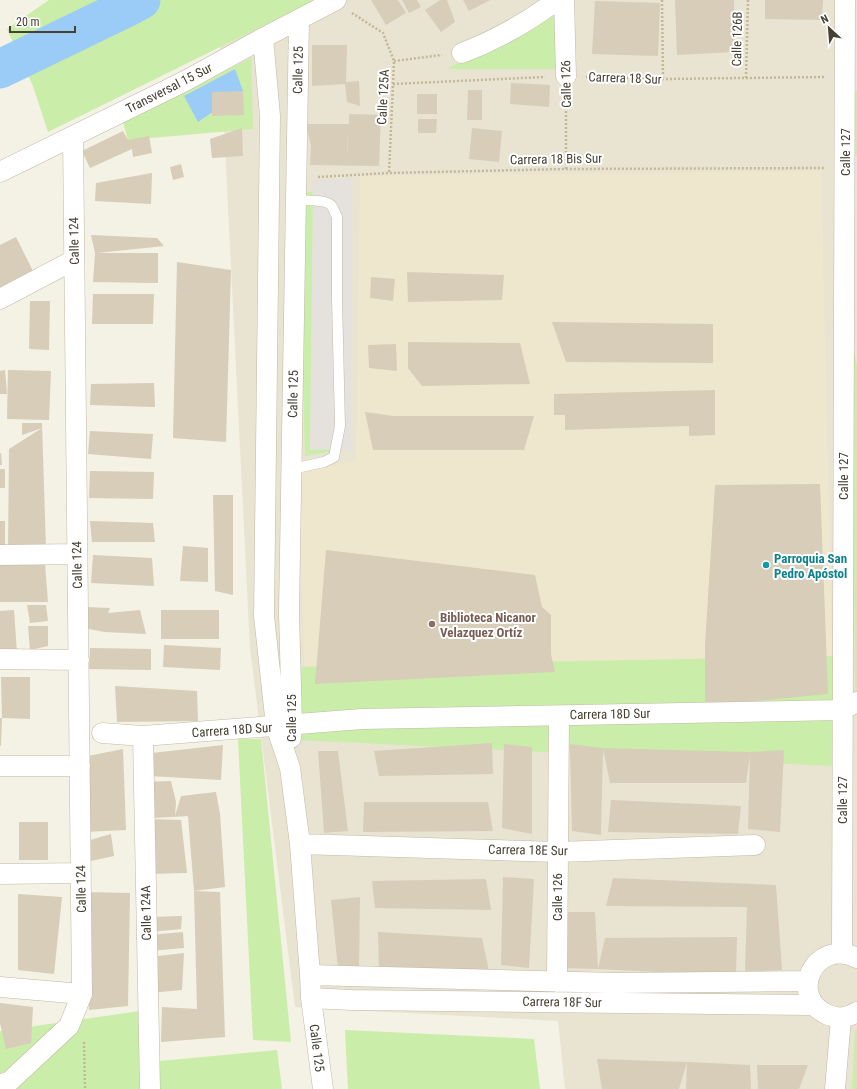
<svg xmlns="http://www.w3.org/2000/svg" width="857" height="1089" font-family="'Roboto Condensed',sans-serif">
<rect width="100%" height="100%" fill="#f4f1e5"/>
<path fill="#e9e3d2" d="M230 0H857V1089H565L558 1021 295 1007 250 648 218 6Z"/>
<path fill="#efe7cd" d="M821 171 833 686 306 703 298 474 328 466 356 461 360 176Z"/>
<path fill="#caeda9" d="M49 0H315L48 132 33 86 7 29Z
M560 9 563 69H447Z
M251 58 253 129 128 140 123 122Z
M857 91V155L847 160 845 92Z
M345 186 344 449 305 456 298 194Z
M852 340 857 366V691L855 693Z
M835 656 833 766 299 740 292 667Z
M238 739H261L291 1042 253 1040Z
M140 1011V1089H0V1031Z
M857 1029V1089H852L855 1030Z
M345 1030 534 1039 540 1089H348Z
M277 1050 282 1089H160V1061Z"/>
<path fill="#e5e2de" d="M351 178V452L344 449 310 450 313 180Z"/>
<path fill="#9bccf8" d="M235 69 243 91 198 122 184 96Z"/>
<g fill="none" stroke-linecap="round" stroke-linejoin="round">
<path stroke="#9bccf8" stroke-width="39" d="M0 69 130 6 141 0"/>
</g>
<path fill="#d7cdb9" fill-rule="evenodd" d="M371 0H398L406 13 386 25Z
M402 0H417L421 7 409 13Z
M440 0H447L455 22 441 32 425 10Z
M463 0H490L469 11Z
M675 0H734L735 52 677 55Z
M765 0H823L822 20 765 19Z
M595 1 660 3 658 56 592 54Z
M312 45H347L346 82 359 81 360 106 347 102 345 84 312 86Z
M511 83 550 85 549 107 510 104Z
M468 90H482V120H467Z
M243 91 244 115 212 116V92Z
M417 94H437V114H417Z
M349 114 381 115 379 166 310 165 311 145 306 124H349ZM348 133 347 157V145Z
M418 119H437L436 133H418Z
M242 128 243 156 212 158 210 139Z
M472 128 502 131 499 162 469 159Z
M123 131 128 140 149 136 152 153 133 157 132 149 90 168 82 151Z
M181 164 184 177 173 180 170 167Z
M152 173 151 204 95 201 96 183Z
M91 235 157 238 164 246 97 253H158V283L93 282 95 253Z
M16 237 34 273 0 290V245Z
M177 262 231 270 226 442 173 438Z
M407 272 504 275 502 300 408 302Z
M371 277 395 279 393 301 370 298Z
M93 294H154L153 324H92Z
M30 301H50L49 350 29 349Z
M552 322 713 324V363L566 362Z
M408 342 520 343 530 384 422 386 408 368Z
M396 344 397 371 369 368 368 345Z
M5 370 7 394H0V371Z
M8 370 51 371 49 420 7 419Z
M154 383 155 407 90 405 91 384Z
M715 390V435L689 436V426L565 430V415H554V394Z
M365 412 393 416H534L524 450H373Z
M22 423H42L46 549H8L9 449 42 428 22 435Z
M90 431 153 434 151 459 88 454Z
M0 453H1L2 465H0Z
M0 469H5V488H0Z
M90 471 154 472 153 499 89 498Z
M820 484 828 694 705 706V645L715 485Z
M213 495H233V595L215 591Z
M0 521H5V548H0Z
M90 521 153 523 155 542H92Z
M183 546 208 548V582L180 581Z
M326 550 535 575 542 607 551 615V654L555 672 315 684Z
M93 555 152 558 154 586 91 583Z
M0 564H45L48 602H0Z
M27 605H46L48 621 30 623Z
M87 607 110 608 108 613 140 610 146 634 105 632 83 628Z
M14 610 17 653 0 654V611Z
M161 610H219V639H161Z
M28 626H48V646L30 650Z
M164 645 221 648 220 670 163 667Z
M90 648 151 649V670L89 669Z
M1 677H30V719L2 718 1 746H0V718H2Z
M115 686 197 691 198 721 117 722Z
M492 743 493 774 379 776 374 751Z
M504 744 532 747V834L502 828Z
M570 744 603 748 601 835 572 831Z
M223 745 221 780 149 776 152 753Z
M603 748 750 752 784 750 780 832 748 829 750 754 746 783H610Z
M123 749 126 830 84 832 83 757Z
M318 751H338L348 831 324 833Z
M171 781 176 802 175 816 181 796 216 792 220 814 225 887 194 891 188 816 153 818 143 782Z
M611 800 741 806 738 834 608 832Z
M364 802H488L493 831 363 832Z
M147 819 181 820 187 873 147 874Z
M19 822H48V860H19Z
M111 834 114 856 91 861 90 840Z
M503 877 534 879 529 968 501 965Z
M613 878 776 885 782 970 745 972 747 907 606 906Z
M486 879 491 910 375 908 372 881Z
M194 891 220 892 225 1037 161 1042 162 1007 197 1009Z
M85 892 130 893 128 1006 89 1010Z
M18 894 62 897 54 974 18 970Z
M360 897 359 968 338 969 331 900Z
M567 912H595L598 969 605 938 737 937 736 976 598 969 565 968Z
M182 916 181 929 151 932V917Z
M183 932 184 948 149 951 150 935Z
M378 932 482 938 489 971 379 968Z
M184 953 182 990 149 993V957Z
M0 1003 33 1007 31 1043 6 1049 0 1023Z
M597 1059 687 1062 679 1089H602Z
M687 1062 750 1065 751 1089H686Z
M757 1065H808L799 1089H758Z"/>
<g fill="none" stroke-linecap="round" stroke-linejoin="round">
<defs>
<path id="service" d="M292 469 324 462 334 457 340 426 337 298V217C335 213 334 209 331 205 325 199 305 201 296 200"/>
<path id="minor" d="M564 0 566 76
M263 38 270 116 264 616 276 726 290 768 300 844 310 975 311 998 323 1089
M462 53C496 40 528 22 557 0
M0 172 185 81 263 38 336 0
M0 299 74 260
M0 555 77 554
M0 659 79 660
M102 733 143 736 362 719 842 710 857 702
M143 736 150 1089
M291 738 292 724 289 613 299 20
M0 766H80
M300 844 558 852 755 845
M0 874 81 873
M842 953 845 0
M857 958C814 937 787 997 828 1015 839 1019 847 1018 857 1012
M310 975 616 983 807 981
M557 982 559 717
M0 987 82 994
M311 998 352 1000 814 1005
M0 1085 10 1081 69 1026 82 994 73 136
M835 1089 841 1018"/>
</defs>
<use href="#service" stroke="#c1b9a6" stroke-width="11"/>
<use href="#minor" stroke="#c1b9a6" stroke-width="21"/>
<path stroke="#c4b796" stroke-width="2.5" stroke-dasharray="2 2" stroke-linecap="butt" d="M662 0 663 79
M352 13 383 33 394 61 389 173
M394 61 442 55
M586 77 663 79 825 77
M746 78 748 0
M393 84 545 77
M566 95V169
M318 177 389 173 566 169 824 168
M84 1042 85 1089"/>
<use href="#service" stroke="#fff" stroke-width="10"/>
<use href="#minor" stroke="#fff" stroke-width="20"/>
</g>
<circle fill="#0f9aa8" stroke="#fff" stroke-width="1.5" cx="766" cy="565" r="4"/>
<circle fill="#8d6e63" stroke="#fff" stroke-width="1.5" cx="432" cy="624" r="4"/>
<g text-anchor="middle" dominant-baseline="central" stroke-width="4" stroke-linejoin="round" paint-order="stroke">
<g font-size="13" fill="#474134" stroke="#fff">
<text transform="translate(737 39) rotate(-89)">Calle 126B</text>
<text transform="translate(298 70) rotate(-89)">Calle 125</text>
<text transform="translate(625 78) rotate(2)">Carrera 18 Sur</text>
<text transform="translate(566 84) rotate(-91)">Calle 126</text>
<text transform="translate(169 88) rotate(-27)">Transversal 15 Sur</text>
<text transform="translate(383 97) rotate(-87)">Calle 125A</text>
<text transform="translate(845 152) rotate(-90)">Calle 127</text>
<text transform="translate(556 159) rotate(-1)">Carrera 18 Bis Sur</text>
<text transform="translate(74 241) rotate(-91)">Calle 124</text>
<text transform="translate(293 394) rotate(-89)">Calle 125</text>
<text transform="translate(843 476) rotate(-90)">Calle 127</text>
<text transform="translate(77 565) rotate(-91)">Calle 124</text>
<text transform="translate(610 714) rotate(-1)">Carrera 18D Sur</text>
<text transform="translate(291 718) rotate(-90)">Calle 125</text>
<text transform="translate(232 730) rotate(-4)">Carrera 18D Sur</text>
<text transform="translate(842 800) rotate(-90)">Calle 127</text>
<text transform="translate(528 850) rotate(1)">Carrera 18E Sur</text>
<text transform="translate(81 889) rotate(-91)">Calle 124</text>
<text transform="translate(557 897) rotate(-90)">Calle 126</text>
<text transform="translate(146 913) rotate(-91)">Calle 124A</text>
<text transform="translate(562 1002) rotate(1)">Carrera 18F Sur</text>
<text transform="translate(317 1048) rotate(83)">Calle 125</text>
</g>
<g font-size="13" font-weight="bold" fill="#0d838f" stroke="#fff" text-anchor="start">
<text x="774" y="558">Parroquia San<tspan x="774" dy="15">Pedro Apóstol</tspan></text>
</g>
<g font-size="13" font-weight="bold" fill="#785e54" stroke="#fff" text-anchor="start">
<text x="440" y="617">Biblioteca Nicanor<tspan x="440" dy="15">Velazquez Ortíz</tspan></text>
</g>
</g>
<g transform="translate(829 28) rotate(334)" stroke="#ffffff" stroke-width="3" paint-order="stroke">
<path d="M0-3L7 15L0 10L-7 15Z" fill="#474134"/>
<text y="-6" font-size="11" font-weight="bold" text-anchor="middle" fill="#474134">N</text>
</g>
<path d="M10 26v6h65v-6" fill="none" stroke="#474134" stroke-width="2"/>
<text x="16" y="26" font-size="12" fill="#474134" stroke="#ffffff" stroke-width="3" paint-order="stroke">20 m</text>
</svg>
